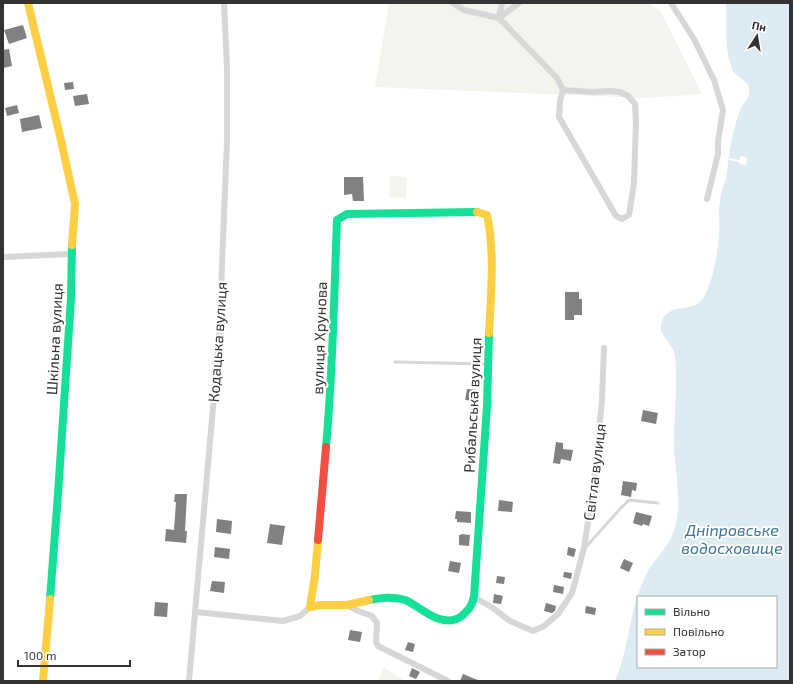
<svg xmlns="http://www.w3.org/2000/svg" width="793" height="684" font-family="'Exo 2',sans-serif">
<rect width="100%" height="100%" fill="#fff"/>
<path fill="#f1f5ed" d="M389 3H649L661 12 702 94 646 98 375 87Z
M390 176 407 177 406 198 389 197Z
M384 667 402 679V681H378Z"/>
<path fill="#ddebf3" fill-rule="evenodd" d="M726 3H790V681H615C630 647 629 608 646 575 652 562 663 552 670 540 675 531 677 519 678 509 679 488 675 467 674 447 674 416 678 386 675 356 674 343 656 335 662 321 667 306 684 310 696 305 700 303 704 298 706 293 714 277 718 250 719 233 720 222 718 211 720 200 721 193 724 185 726 178 728 165 729 152 732 139 734 129 737 118 741 108 743 104 748 99 749 94 750 91 749 87 748 84L733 72 728 56 726 38ZM638 597H776V667H638Z"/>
<path fill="#fff" d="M740 156 747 157 746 165 739 164V162L729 160V158L740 160Z"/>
<path fill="#818181" d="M23 25 27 38 9 44 4 30Z
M9 49 12 66 3 68V50Z
M73 82 74 89 65 90 64 83Z
M87 94 89 104 75 106 73 96Z
M17 105 19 113 7 116 5 108Z
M39 115 42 128 22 132 20 119Z
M344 177H363L364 201H353L352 194 344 195Z
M565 292H579V299H582V315H574V320H565Z
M467 389 478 390 477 401 465 400Z
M643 410 658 413 656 424 641 421Z
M556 442 563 443V449L573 450 571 461 561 459 560 464 553 463Z
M623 481 637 483 636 491 632 490 631 497 621 495Z
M175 494H187L185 531H187L186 543 165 541 166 529 174 530 176 502H174Z
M499 500 513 502 512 512 498 511Z
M456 511 471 512V523L457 522V519H455Z
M636 512 652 516 649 526 643 524 642 526 633 523Z
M217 519 232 521 231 534 216 532Z
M270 524 285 526 282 545 267 543Z
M461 534 470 535 469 546 459 545V535H461Z
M215 547 230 549 229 559 214 557Z
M568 547 576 549 574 557 567 555Z
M624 559 633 563 629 572 620 568Z
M450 561 461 563 459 573 448 571Z
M564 572 572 573 571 579 563 577Z
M497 576 505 577 504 584 496 583Z
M212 581 225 582 224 593 210 591Z
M554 585 564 587 563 594 553 592Z
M494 594 503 596 501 604 493 603Z
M155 602 168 603 167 617 154 616Z
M546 603 556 606 555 611 552 613 544 611Z
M586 606 596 608 595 615 585 613Z
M350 630 362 632 360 642 348 640Z
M408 642 415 644 413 652 405 650Z
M412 668 420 672 416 679 409 676Z
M463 674 480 681H460Z"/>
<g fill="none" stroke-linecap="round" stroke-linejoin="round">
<path stroke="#d7d7d7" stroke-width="3" d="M395 362 487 364
M585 548 620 509 629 500 658 503"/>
<path stroke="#d7d7d7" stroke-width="6" d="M453 3 464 10 499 18 557 78 563 90 560 101 559 117 616 216 622 219 629 215 634 183 636 122 635 104 628 96 620 92 611 91 592 92 563 90
M671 3 694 39 714 80 723 110 718 141V154L707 199
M499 18 519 3
M499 18 502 3
M3 257 71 254
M474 597 493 608 510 621 533 631 544 626 558 614 572 593 584 548 594 482 602 400 604 348
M347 605 358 611 372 616 377 623 376 642 378 646 448 681
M196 612 283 621 300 616 310 607
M189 681 219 339 227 141V69L224 3"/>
<path stroke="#16e098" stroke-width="8" d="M326 447C333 371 334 296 337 220L347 214 477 212
M50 599 58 494 71 298 72 245
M369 600C381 598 392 596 405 600 409 601 412 604 416 606 429 615 448 628 463 615 470 608 471 607 474 597L487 406 489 333"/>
<path stroke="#ffcf43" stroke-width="8" d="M28 3 60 136 75 204 72 245
M477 212 487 215C495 253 491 293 489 333
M318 540 315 575 310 607 320 605H347L369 600
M43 681 50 599"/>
<path stroke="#f24e42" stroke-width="8" d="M318 540 326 447"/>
</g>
<g text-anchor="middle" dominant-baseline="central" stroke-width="4" stroke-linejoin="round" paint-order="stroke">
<g font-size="15" fill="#333" stroke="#fff">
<text transform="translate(319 338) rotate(-88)">вулиця Хрунова</text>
<text transform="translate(54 339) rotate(-87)">Шкільна вулиця</text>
<text transform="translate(217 342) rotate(-86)">Кодацька вулиця</text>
<text transform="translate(472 405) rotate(-87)">Рибальська вулиця</text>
<text transform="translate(594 472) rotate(-83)">Світла вулиця</text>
</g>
<g font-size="16" font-style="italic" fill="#3f7597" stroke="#fff">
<text x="732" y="529">Дніпровське<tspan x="732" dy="18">водосховище</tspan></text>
</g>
</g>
<rect width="793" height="684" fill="none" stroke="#333333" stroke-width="8"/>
<rect x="637" y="596" width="140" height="72" fill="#ffffff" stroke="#adadad"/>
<rect x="645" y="609" width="20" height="6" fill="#16e098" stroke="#adadad"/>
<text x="673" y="616" font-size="12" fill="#333333">Вільно</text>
<rect x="645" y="629" width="20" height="6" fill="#ffcf43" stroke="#adadad"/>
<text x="673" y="636" font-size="12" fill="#333333">Повільно</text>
<rect x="645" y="649" width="20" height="6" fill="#f24e42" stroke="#adadad"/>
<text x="673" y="656" font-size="12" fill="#333333">Затор</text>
<g transform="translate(757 36) rotate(12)" stroke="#ffffff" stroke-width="3" paint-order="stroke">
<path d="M0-3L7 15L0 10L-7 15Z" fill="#333333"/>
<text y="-6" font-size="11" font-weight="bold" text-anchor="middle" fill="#333333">Пн</text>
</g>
<path d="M18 660v6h112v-6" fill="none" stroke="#333333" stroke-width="2"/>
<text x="24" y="660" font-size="12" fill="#333333" stroke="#ffffff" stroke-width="3" paint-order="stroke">100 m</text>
</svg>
